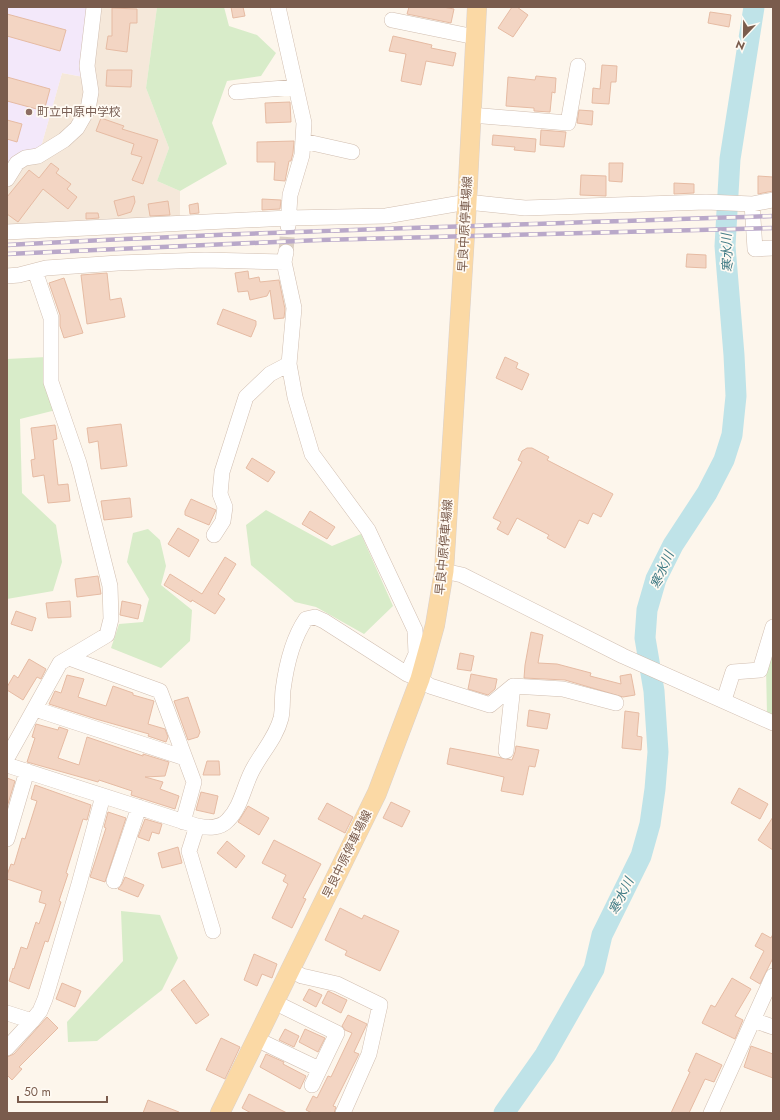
<svg xmlns="http://www.w3.org/2000/svg" width="780" height="1120" font-family="Jost,'Noto Sans JP',sans-serif">
<rect width="100%" height="100%" fill="#fdf6ec"/>
<path fill="#f5e8da" d="M91 7H157L146 88 169 148 157 181 180 191V227L7 235V169L41 147 62 73 83 77Z"/>
<path fill="#f3e8fa" d="M7 7H91L84 77 62 73 41 147 7 169Z"/>
<path fill="#d8ecc9" d="M157 7H224L229 26 257 35 276 53 261 76 227 81 212 123 227 164 180 191 157 181 169 148 146 88Z
M46 357 56 410 20 419 22 493 56 525 62 562 53 591 7 599V359Z
M266 510 332 546 361 534 393 606 364 634 316 607 295 602 251 565 246 525Z
M148 529 160 540 166 566 161 585 192 610 190 641 161 668 111 648 119 624 143 622 149 599 127 562 133 533Z
M773 645V717L767 714 766 667Z
M121 911 160 915 178 958 162 990 97 1041 68 1042 67 1022 123 961Z"/>
<g fill="none" stroke-linecap="round" stroke-linejoin="round">
<path stroke="#bfe3e8" stroke-width="21" d="M504 1113 545 1055 594 969 602 935 641 856 650 824 655 789 658 752 654 691 645 638 647 610 656 579 673 545 707 493 724 460 732 435 736 396 734 355 725 246 730 159 754 7"/>
</g>
<path fill="#f3d5c3" stroke="#e6bba3" d="M231 7H243L245 16 233 18Z
M409 7H443L454 9 451 23 407 14Z
M512 7H517L528 15 513 37 498 28Z
M112 8 137 9V23H130L127 52 106 49 108 36H112Z
M710 12 731 15 729 27 708 23Z
M7 14 66 30 60 51 7 36Z
M393 36 432 45 431 48 456 53 453 66 426 61 421 85 401 81 406 54 389 51Z
M602 65 617 66 616 82H611L609 104 592 103 593 88 600 89Z
M107 70H132L131 87 106 86Z
M536 76 556 78 555 93 552 92 550 112 534 111V108L506 106 508 77 535 80Z
M7 77 50 89 44 111 7 101Z
M290 102 291 122 266 123 265 103Z
M579 110 593 111 592 125 577 123Z
M101 118 124 126 122 129 158 140 143 184 132 180 142 157 131 154 134 144 96 131Z
M7 120 22 124 17 142 7 139Z
M541 130 566 132 564 147 540 145Z
M493 135 536 139 535 152 514 150 515 147 492 145Z
M294 141 293 153 291 161H289L285 181 274 180 275 162H257V142Z
M51 163 59 169 56 173 71 184 67 189 77 197 68 209 43 189 18 222 7 214V197L29 170 39 178Z
M609 163H623L622 182 609 181Z
M581 175 606 176V196L580 195Z
M758 176 773 177V191L758 194Z
M674 183 694 184V193L674 194Z
M134 196 135 202 131 212 118 216 114 201Z
M262 199 281 200 280 209 262 210Z
M168 201 170 215 150 216 148 204Z
M198 203 199 213 190 214 189 205Z
M86 213H98L99 218 86 219Z
M687 254 706 255V268L686 267Z
M248 271 249 279 259 277 260 282 279 280 285 309 284 318 274 319 270 290 267 296 250 300 248 291 238 292 235 273Z
M107 273 110 300 121 298 125 317 87 324 81 275Z
M64 278 83 333 64 338 60 326V315L49 283Z
M223 309 256 321V325L251 337 217 324Z
M505 357 518 363 516 368 529 374 522 390 496 378Z
M121 424 127 466 101 469 98 441 89 443 87 428Z
M55 425 57 439 53 440 58 485 68 484 70 501 48 503 44 475 33 477 31 460 35 459 31 428Z
M527 448H532L549 457 547 460 613 494 601 517 593 513 588 524 579 520 565 548 547 538 549 535 517 518 508 535 497 529 501 522 493 518 522 462 518 460 522 451Z
M252 458 275 472 268 482 246 468Z
M130 498 132 517 104 520 101 501Z
M191 499 216 510 209 525 185 515V511Z
M310 511 335 527 327 539 302 524Z
M178 528 199 540 189 557 168 544Z
M225 557 236 564 218 594 225 599 215 614 192 600 191 602 164 585 170 574 202 594Z
M98 576 101 594 77 597 75 579Z
M70 601 71 617 48 618 46 603Z
M122 601 141 605 138 619 120 615Z
M16 611 36 618 32 631 11 624Z
M531 632 543 635 538 663 557 664 591 673 590 676 621 684 620 676 631 674 635 695 623 697 565 680 524 678 525 665Z
M460 653 474 656 471 671 457 669Z
M29 659 46 669 41 679 37 677 23 700 7 690V687L14 675 18 678Z
M471 674 497 679 495 689 488 695 468 689Z
M67 675 84 679 78 697 106 706 113 686 133 693V695L154 701 148 724 165 729 168 737 166 742 148 736 149 734 96 719 49 704 55 691 61 693Z
M188 697 200 732 198 737 188 740 174 701Z
M529 710 550 714 547 729 527 726Z
M625 711 639 713 637 736 642 737 641 750 622 748Z
M36 724 58 730 59 727 68 730 58 758 79 765 87 737 143 756V754L169 762 165 776 145 777 163 782 160 789 179 796 175 809 131 795 132 791 99 780 98 782 27 762 35 738 32 737Z
M516 746 539 750 535 767 529 766 523 795 501 791 504 777 447 764 450 748 512 760 515 752Z
M207 761H219L220 775H203Z
M7 778 15 781 7 807Z
M35 785 91 805 87 820 83 819 66 873 68 874 59 901 61 902 48 942 45 941 29 989 9 981 13 968 14 969 21 947 27 949 36 922 39 924 46 904 39 902 42 891 7 879V875L11 864 14 865 22 838 25 839 37 801 31 799Z
M739 788 768 804 760 819 731 803Z
M201 792 218 796 214 814 196 810Z
M391 802 410 811 402 827 383 818Z
M327 803 353 817 345 833 318 819Z
M248 806 269 818 259 835 238 822Z
M108 812 126 818 105 882 90 877 106 828 104 827Z
M773 817V850L758 840Z
M145 819 162 824 159 834 152 832 149 841 138 837Z
M274 840 321 864 303 898 306 899 292 928 272 918 288 884 283 881 286 875 262 863Z
M227 841 245 856 236 868 217 853Z
M178 847 182 863 162 868 158 853Z
M125 877 144 885 138 897 118 889 122 884Z
M340 908 362 919 364 915 399 931 380 971 345 955 347 951 325 940Z
M762 933 771 938 773 934V958L760 984 750 978 764 951 755 946Z
M254 954 277 964 272 978 262 974 257 986 244 980Z
M732 978 751 989 735 1016 743 1020 735 1039 702 1023 711 1005 715 1007Z
M184 980 209 1015 196 1024 171 990Z
M62 983 81 991 75 1007 56 999Z
M309 989 322 995 316 1007 303 1000Z
M328 991 347 1000 341 1013 322 1003Z
M348 1015 367 1024 354 1052 359 1054 333 1106 336 1107 334 1113H312L306 1110 313 1096 317 1098 328 1076 331 1077 352 1033 345 1030 342 1026Z
M47 1017 58 1028 19 1067 22 1069 12 1080 7 1075V1057L14 1054Z
M285 1029 299 1036 294 1047 279 1040Z
M305 1029 325 1038 318 1052 299 1042Z
M221 1038 240 1047 225 1079 206 1070Z
M751 1046 773 1054V1078L744 1067Z
M696 1053 722 1065 714 1082 705 1079 689 1113H671L690 1072 688 1071Z
M266 1054 284 1062 283 1064 306 1076 300 1089 260 1067Z
M249 1094 287 1113H251L242 1108Z
M148 1100 179 1112V1113H143Z"/>
<g fill="none" stroke-linecap="round" stroke-linejoin="round">
<path stroke="#dcd0c4" stroke-width="15" stroke-dasharray="15 8" stroke-linecap="butt" d="M286 252 288 226"/>
<defs>
<path id="minor" d="M278 7 304 123 302 155 290 195 288 226
M392 20 475 37
M236 92 296 87
M471 115 568 123 578 66
M303 141 352 152
M7 179 17 163 25 158 38 156 64 140 77 128 88 109 91 92 87 66 94 7
M752 204 755 249 773 248
M7 232 288 218 386 216 467 202 525 208 706 202 752 204 773 200
M7 276 19 275 46 268 118 263 205 260 284 262
M289 364 295 397 312 454 368 530 415 630 416 654 407 674
M214 535 223 521 225 507 220 494 222 472 246 397 270 374 289 364 294 308 284 262 286 252
M444 571 462 575 623 656 773 723
M69 658 160 691 194 782 183 822
M724 700 733 672 760 670 773 627
M35 709 185 758
M506 751 513 686
M7 758 60 663 107 635 111 619 110 586 79 463 51 382V318L35 271
M7 765 197 826C208 828 220 829 228 820 241 807 244 786 252 771 261 753 276 738 281 718 283 709 282 699 283 690 286 667 293 638 306 619L315 617 324 621 407 674 420 679 430 686 490 705 513 686 563 689 616 703
M197 826 189 851 213 931
M7 839 27 771
M114 881 139 807
M290 970 302 976 337 984 380 1005 369 1054 343 1113
M274 1002 337 1033 312 1085
M7 1013 32 1021
M753 1020 773 1027
M256 1039 319 1069
M7 1048 32 1021 40 1011 45 999 79 884 103 796
M711 1113 773 976"/>
<path id="major" d="M220 1113 377 793 420 679 435 625 444 571 467 202 477 7"/>
</defs>
<use href="#minor" stroke="#d1beb0" stroke-width="16"/>
<use href="#major" stroke="#dad1cd" stroke-width="20"/>
<use href="#minor" stroke="#fff" stroke-width="15"/>
<use href="#major" stroke="#fbd9a5" stroke-width="19"/>
<defs>
<path id="rail" d="M7 245C262 231 518 225 773 216
M7 254 320 240 773 228"/>
</defs>
<use href="#rail" stroke="#b9a8c9" stroke-width="4.5"/>
<use href="#rail" stroke="#fffaf3" stroke-width="3" stroke-dasharray="9" stroke-linecap="butt"/>
</g>
<circle fill="#8d6e63" stroke="#fffaf3" stroke-width="1.5" cx="29" cy="112" r="4"/>
<g text-anchor="middle" dominant-baseline="central" stroke-width="3.5" stroke-linejoin="round" paint-order="stroke">
<g font-size="12" fill="#785e54" stroke="#fffaf3" text-anchor="start">
<text x="37" y="112">町立中原中学校</text>
</g>
<g font-size="12" fill="#7a5c4d" stroke="#fffaf3">
<text transform="translate(465 224) rotate(-87)">早良中原停車場線</text>
<text transform="translate(444 547) rotate(-85)">早良中原停車場線</text>
<text transform="translate(347 854) rotate(-64)">早良中原停車場線</text>
</g>
<g font-size="13" font-style="italic" fill="#437c86" stroke="#fffaf3">
<text transform="translate(727 253) rotate(-92)">寒水川</text>
<text transform="translate(662 570) rotate(-67)">寒水川</text>
<text transform="translate(621 896) rotate(-64)">寒水川</text>
</g>
</g>
<rect width="780" height="1120" fill="none" stroke="#7a5c4d" stroke-width="16"/>
<g transform="translate(744 36) rotate(202)" stroke="#fffaf3" stroke-width="3" paint-order="stroke">
<path d="M0-3L7 15L0 10L-7 15Z" fill="#7a5c4d"/>
<text y="-6" font-size="11" font-weight="bold" text-anchor="middle" fill="#7a5c4d">N</text>
</g>
<path d="M18 1096v6h89v-6" fill="none" stroke="#7a5c4d" stroke-width="2"/>
<text x="24" y="1096" font-size="12" fill="#7a5c4d" stroke="#fffaf3" stroke-width="3" paint-order="stroke">50 m</text>
</svg>
